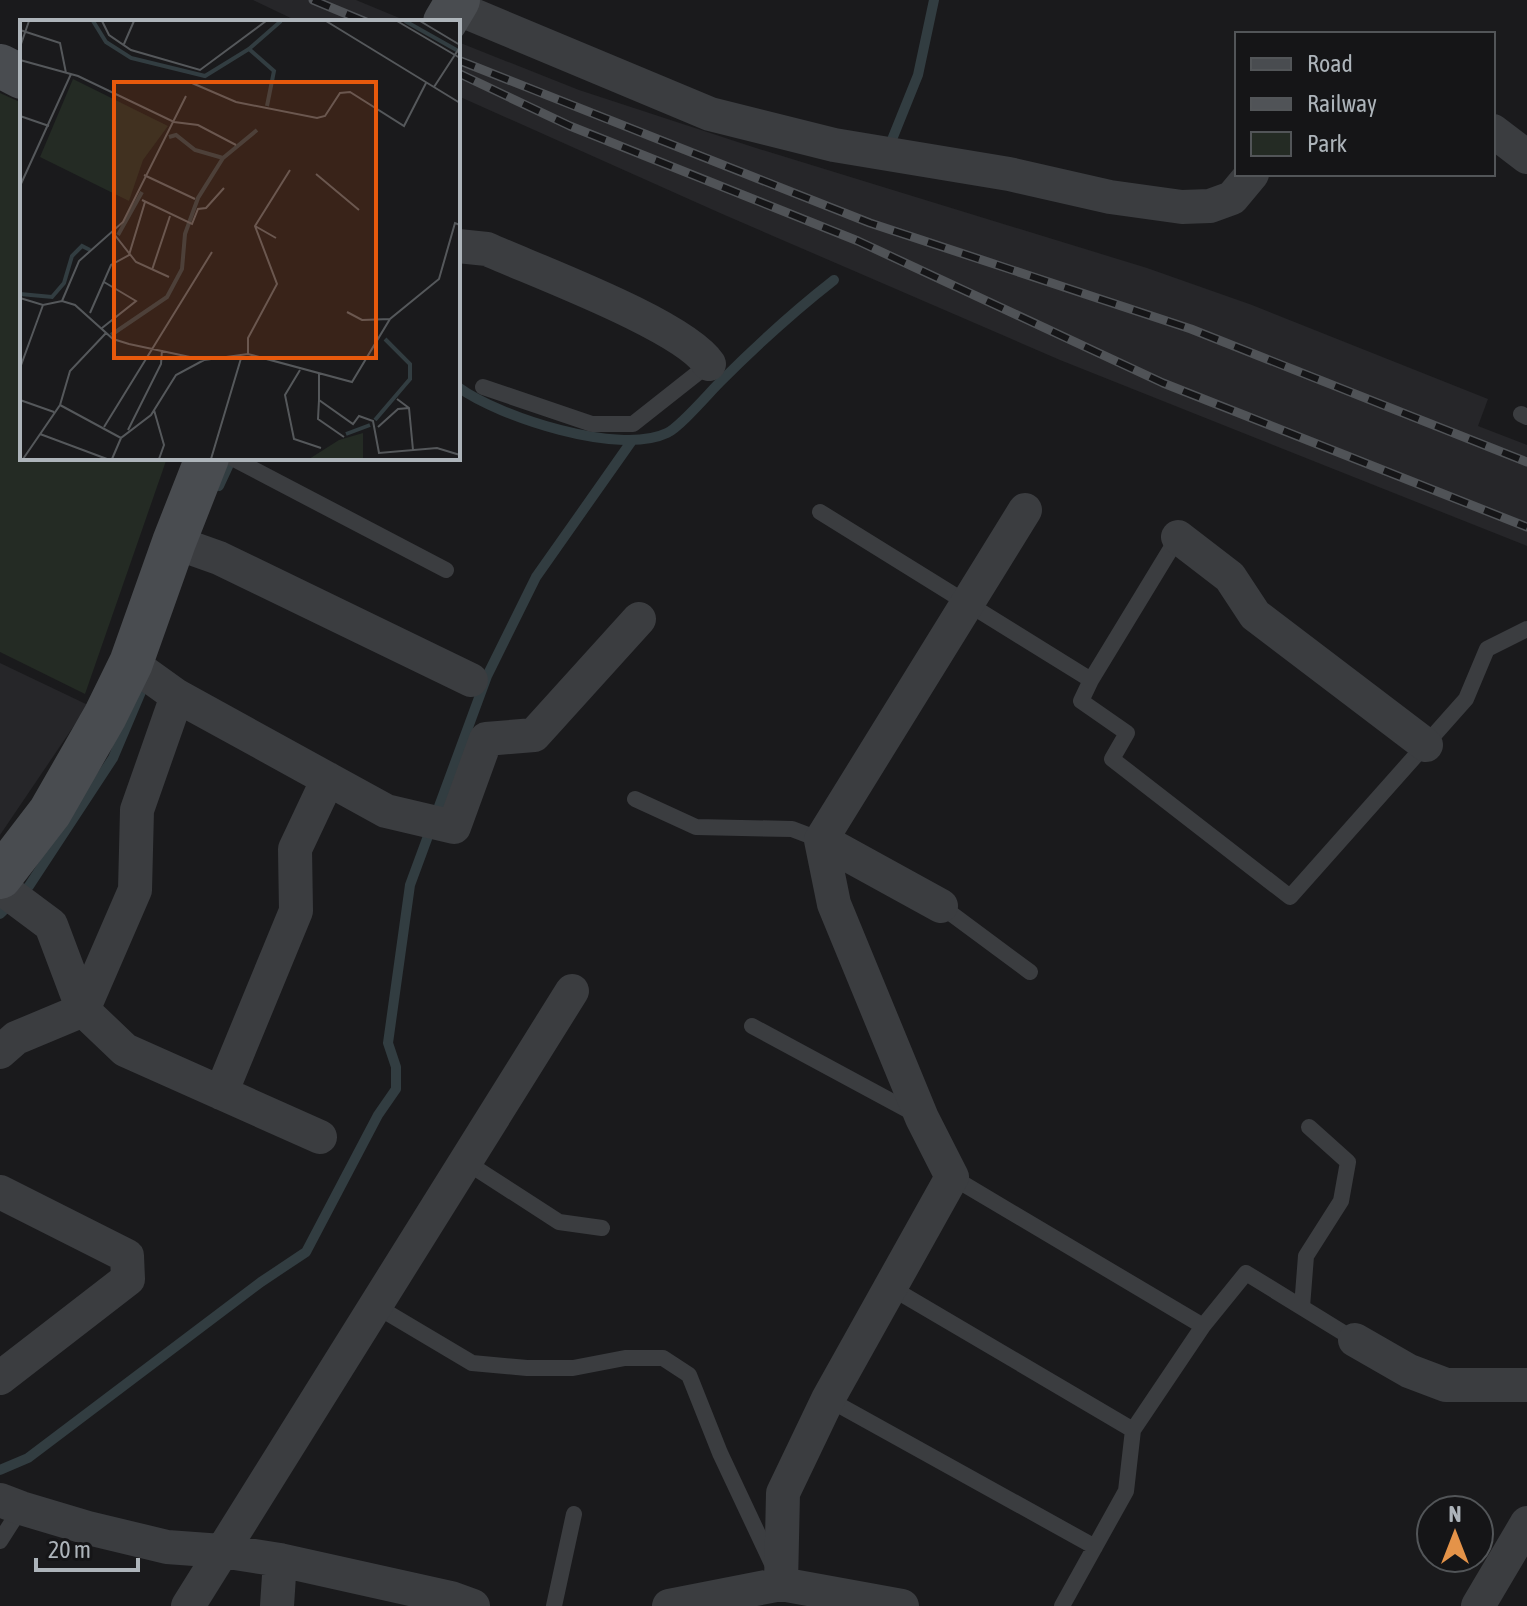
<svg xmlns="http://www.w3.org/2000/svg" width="1527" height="1606" font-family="'Asap Condensed',sans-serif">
<rect width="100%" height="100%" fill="#1a1a1c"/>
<path fill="#262629" d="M253 0H356L409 22H299Z
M458 42 579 90 756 148 1147 268 1252 305 1488 399 1478 426 1527 445V546L1060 360 720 213 458 96Z
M0 663 88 705 0 835Z"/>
<path fill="#242b24" d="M0 93 22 103V458H167L85 694 0 652Z"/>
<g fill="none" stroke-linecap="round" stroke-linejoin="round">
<path stroke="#323d41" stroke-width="10" d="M891 142 918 75 934 0
M458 387C499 417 619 456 667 433 680 427 708 394 720 382 756 346 793 312 834 280
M219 486 232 458
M0 914 29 886 113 758 146 680
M0 1470 28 1458 261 1282 306 1252 378 1115 396 1089V1067L388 1043 410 885 487 676 536 577 631 442"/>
<path stroke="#3b3d40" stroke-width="16" d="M483 387 592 424H633L709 364
M1521 414 1527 417
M232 458 446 570
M820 512 1091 680 1178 537
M1091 680 1081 701 1127 733 1112 759 1290 897 1466 699 1487 649 1527 629
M635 799 696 827 792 829 821 840
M941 906 1030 972
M752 1026 917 1115
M466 1162 559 1222 602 1228
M952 1177 1203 1326
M890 1287 1133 1430 1203 1326 1246 1273 1355 1340
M376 1306 472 1363 527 1368H573L625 1358H663L689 1375 720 1453 774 1568
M1302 1307 1306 1256 1341 1201 1348 1162 1309 1127
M828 1399 1095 1547
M0 1541 21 1508
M554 1606 574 1514
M1062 1606 1126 1491 1133 1430"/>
<path stroke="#3b3d40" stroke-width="34" d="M454 7 710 114 834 145 1009 174 1110 197 1182 207 1210 206 1232 198 1252 174
M1493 131 1527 157
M458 246 487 249C536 271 683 325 709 364
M1178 537 1230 577 1255 615 1426 745
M174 542 219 558 471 680
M131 663 177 696 386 811 454 827 486 739 534 735 639 619
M821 840 941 906
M0 887 51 925 83 1010 125 1050 320 1137
M0 1052 16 1038 83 1010 135 890 137 810 177 696
M221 1093 296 911 295 849 328 779
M0 1192 127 1256 128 1279 0 1378
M1355 1340 1409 1371 1446 1385H1527
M0 1500 21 1508 88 1528 167 1547 222 1551 280 1560 451 1598 473 1606
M781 1584 783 1493 828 1399 952 1177 922 1118 834 904 821 840 1025 510
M188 1606 572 991
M277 1606 280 1560
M669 1606 781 1584 902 1606
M1478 1606 1527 1523"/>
<path stroke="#494c50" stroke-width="44" d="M445 22 458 0
M0 66 22 77
M0 877 50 812 105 716 131 663 174 542 207 458"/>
<defs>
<path id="rail" d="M313 0 366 22
M458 60 870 223 1191 329 1527 462
M458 73 570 126 858 241 1163 383 1527 527"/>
</defs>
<use href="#rail" stroke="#505357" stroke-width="9"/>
<use href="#rail" stroke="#151517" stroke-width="6" stroke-dasharray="18" stroke-linecap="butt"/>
</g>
<g transform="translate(20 20)">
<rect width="440" height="440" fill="#1a1a1c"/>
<path d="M53 59 148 106 123 140 109 181 20 137ZM343 413V439H289L319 420Z" fill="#242b24"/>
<path fill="none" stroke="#323d41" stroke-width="4" d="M73 1 86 22 111 38 185 56 229 29 261 1M385 1 440 32M229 29 254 51 247 86M149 117 156 115 175 130 203 138 237 110M98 215 122 172M0 274 32 277 44 263 52 236 62 226 70 230M91 315 147 277 162 249 165 214 178 178 203 138M355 400 390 359V344L365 319M326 414 350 405"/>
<path fill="none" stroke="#55585b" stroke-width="2" d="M82 1 89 15 111 30 180 50 246 1M306 1 440 83M377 1 440 38M400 1 440 25M0 10 40 23 46 53M104 24 114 1M0 27 9 1M0 40 58 56 154 102 178 105 216 125M172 63 216 82 297 98 305 96 320 73 330 72 384 106 406 63M414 67 440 27M0 96 29 106M296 154 339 190M124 155 175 179M0 166 51 54M122 180 172 204 178 189 186 188 204 168M235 206 256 218M94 214 116 242 149 257M132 250 150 196M0 278 23 285 42 281 55 285 93 319 109 324 184 340 228 334 332 362 370 299 419 259 435 203 440 205M42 281 59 241 103 202 166 76M327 292 342 300 370 299M70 293 91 245 109 235 125 182M82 308 116 281 84 262M228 334V318L257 264 235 206 270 150M0 348 23 285M280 350 265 375 274 419 301 428M299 353V380L333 404 339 396 353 401 359 433 417 428 440 435M377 379 389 388 393 430M0 380 34 392M299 380 298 399 324 417M40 385 101 418M134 390 144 425 139 439M84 407 192 232M358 407 378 389 389 388M108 410 141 344 142 330M20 414 87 439M3 439 40 385 50 351 86 313M92 439 101 418 131 395 156 355 184 340M191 439 222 335"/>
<path fill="#e8590c" fill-opacity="0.15" stroke="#e8590c" stroke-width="4" d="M94 62H356V338H94Z"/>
<rect width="440" height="440" fill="none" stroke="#adb4ba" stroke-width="4"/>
</g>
<rect x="1235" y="32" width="260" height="144" fill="#151517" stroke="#525558" stroke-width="2"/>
<rect x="1251" y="58" width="40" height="12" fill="#494c50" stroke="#525558" stroke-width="2"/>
<text x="1307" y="72" font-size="24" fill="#adb4ba">Road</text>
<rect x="1251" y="98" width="40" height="12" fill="#505357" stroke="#525558" stroke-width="2"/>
<text x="1307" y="112" font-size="24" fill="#adb4ba">Railway</text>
<rect x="1251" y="132" width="40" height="24" fill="#242b24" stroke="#525558" stroke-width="2"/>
<text x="1307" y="152" font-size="24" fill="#adb4ba">Park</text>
<g transform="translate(1455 1534)"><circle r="38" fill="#151517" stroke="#525558" stroke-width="2"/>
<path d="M0-6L14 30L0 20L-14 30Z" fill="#e49349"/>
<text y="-12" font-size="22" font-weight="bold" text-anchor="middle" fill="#adb4ba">N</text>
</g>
<path d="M36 1558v12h102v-12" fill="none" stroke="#adb4ba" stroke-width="4"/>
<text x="48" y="1558" font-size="24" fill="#adb4ba" stroke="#151517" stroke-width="6" paint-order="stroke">20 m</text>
</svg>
